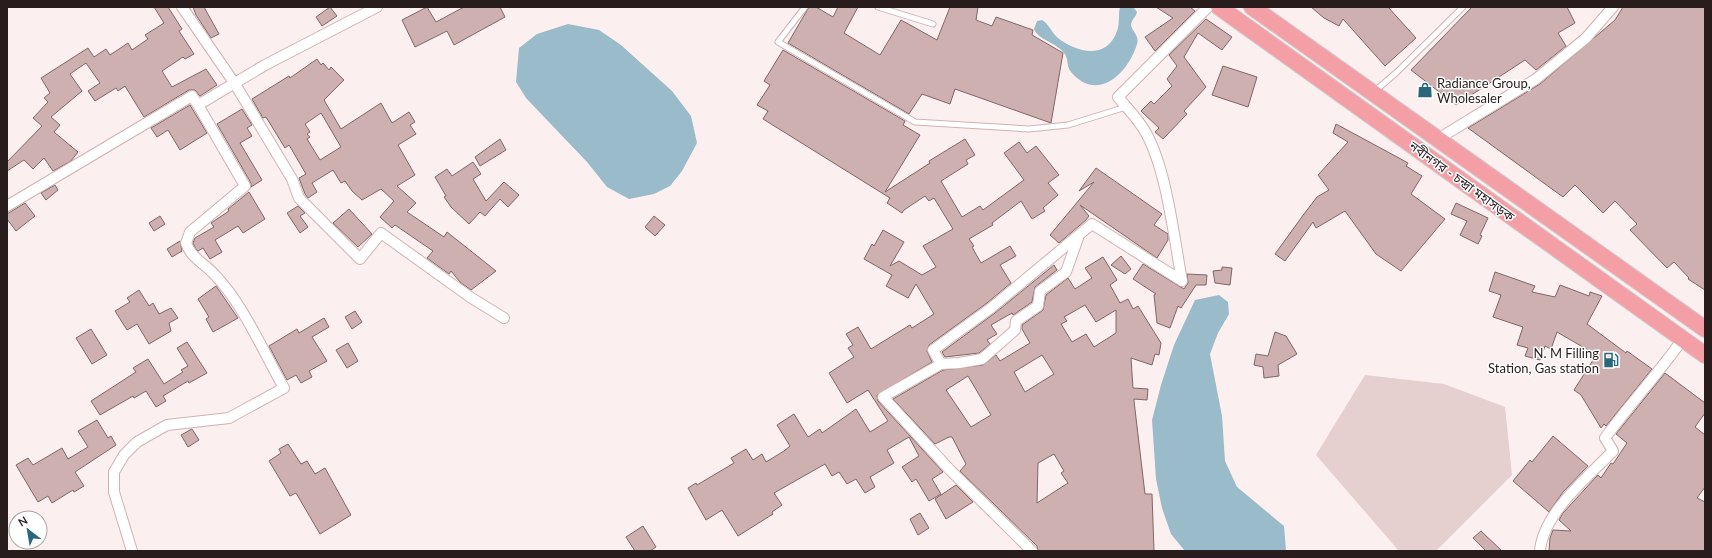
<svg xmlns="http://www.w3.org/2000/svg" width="1712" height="558" font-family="Lato,'Noto Sans Bengali',sans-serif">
<rect width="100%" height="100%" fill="#fcefef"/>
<path fill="#e5cfcf" d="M1365 375 1444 384 1505 407 1512 475 1436 551H1399L1316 455Z"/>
<path fill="#9abbc9" d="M1120 7H1133L1137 12C1136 17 1131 20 1131 25 1132 32 1140 36 1137 44 1128 74 1097 103 1071 72 1066 66 1069 59 1064 53 1056 42 1038 40 1034 29L1037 21 1042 20C1049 24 1052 33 1058 38 1077 53 1107 60 1117 31 1120 24 1118 15 1120 7Z
M568 24 599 30 621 45 672 91 691 116 697 143 682 171 670 186 654 194 629 199 607 187 587 162 526 98 516 82 519 48 537 34Z
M1219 295 1228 302 1229 314 1218 333 1210 354 1222 416 1225 461 1237 487 1284 526 1286 551H1185L1171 534 1162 508 1156 479 1152 420 1161 385 1174 345 1195 300Z"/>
<path fill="#ceb0b1" stroke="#816667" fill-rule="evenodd" d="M154 7H168L182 29 179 31 194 54 185 59 183 57 162 71 172 87 206 69 217 85 200 96 195 90H189L144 117 125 86 118 91 116 88 95 101 88 91 100 83 86 63 70 74 82 91 51 117 60 125 54 132 78 152 71 161 53 171 44 158 33 169 24 160 7 171V162L42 126 33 118 48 102 44 98 50 93 41 78 88 48 94 57 106 49 110 55 128 43 132 50 148 39 145 35 164 23Z
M193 7H204L219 34 211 38 196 15Z
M330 7 337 16 322 26 316 17Z
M427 7 436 22 464 7H500L505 17 454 45 447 31 415 47 402 20Z
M809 7H816L833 17 838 7H858L844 33 880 55 901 20 937 40 950 7H978L976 20 992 26 996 17 1033 30 1032 35 1063 53 1051 123 955 89 950 104 922 94 909 114 788 43Z
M1156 7H1190L1195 11 1155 51 1145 37 1173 18Z
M1311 7H1388L1416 38 1385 66 1343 19 1339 26 1324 18Z
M1472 7H1567L1575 23 1558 33 1566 46 1536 70 1525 60 1456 105 1411 70Z
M1623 7H1705V290L1688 279 1689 278 1674 262 1667 268 1630 230 1637 224 1615 201 1603 213 1575 185 1563 197 1468 128 1540 84 1615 20Z
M1206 19 1232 37 1222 50 1198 33 1184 57 1206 87 1184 111 1187 114 1163 139 1155 132 1159 128 1141 111 1151 101 1154 104 1172 86 1167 79 1177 66 1169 55Z
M783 50 905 121 903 125 920 135 885 192 930 163 929 161 965 139 975 155 966 160 968 164 941 181 962 217 980 206 983 210 1024 180 1004 153 1019 142 1027 153 1036 146 1059 175 1048 183 1058 195 1043 208 1045 211 1032 219 1021 201 992 223 993 225 969 239 974 246 972 247 981 263 1010 246 1016 256 1000 265 1011 283 987 303 929 345 927 351 932 362 877 395 878 401 943 472 932 479 941 494 929 501 916 479 912 482 902 467 919 456 909 437 887 450 894 463 870 477 875 487 865 493 856 479 847 484 839 472 832 476 825 464 774 493 782 505 772 512 773 514 738 536 722 510 706 520 688 488 696 483 697 485 734 463 731 458 746 449 753 460 762 454 766 462 784 451 790 446 777 425 794 414 808 437 820 429 822 433 856 409 870 432 888 421 868 390 847 403 829 373 854 357 848 348 853 345 846 334 858 327 871 349 910 325 912 328 934 314 916 284 908 298 886 286 892 275 864 259 872 244 874 246 883 230 904 242 890 266 899 261 922 275 936 267 923 246 953 229 934 198 929 201 925 196 904 210 902 213 887 203 890 198 763 119 768 111 757 105 770 85 764 81Z
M317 59 321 65 323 63 329 70 331 67 344 80 324 100 341 129 381 103 392 123 409 112 415 122 410 125 416 134 398 145 415 175 397 186 416 203 407 212 444 237 447 232 496 271 471 290 460 282 451 271 449 274 427 258 433 251 395 225 392 228 380 217 394 201 381 189 362 200 352 191 345 181 341 183 333 170 312 183 317 192 308 198 305 194 299 178 306 174 289 145 285 148 266 117 263 118 252 99 289 76 290 78ZM321 113 341 147 320 160 307 139 310 137 307 134 310 132 305 124Z
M1223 66 1257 77 1248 107 1212 95Z
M190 105 207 133 180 150 168 130 157 137 151 128Z
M242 109 252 125 247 128 252 136 240 143 262 180 251 187V183L217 124Z
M1336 124 1399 158 1408 163 1406 166 1422 176 1411 194 1445 219 1401 271 1376 254 1345 211 1316 228 1313 222 1285 261 1275 254 1304 214 1317 197 1329 190 1318 175 1348 142 1333 133Z
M500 139 506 150 480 166 475 157Z
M473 162 481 174 473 179 486 201 504 182 519 195 508 207 500 199 485 216 480 212 469 224 451 207 444 197 446 196 435 177 447 169 452 176Z
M1096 168 1162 214 1154 225 1168 234V240L1157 258 1080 205 1089 216 1086 220 1059 243 1050 235 1094 182 1079 191Z
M55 185 58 190 46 200 41 193Z
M249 192 265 219 243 233 238 226 215 240 222 252 210 259 203 248 198 251 196 249 193 243 195 238 214 227 211 223 229 211 228 209Z
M25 203 35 216 16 231 7 219V214Z
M1456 203 1488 218 1480 235 1482 236 1478 244 1460 235 1467 221 1451 214Z
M298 206 305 213 300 216 308 227 300 233 287 213Z
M349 209 372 234 358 247 333 223Z
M160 216 165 224 154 231 149 223Z
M654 216 665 225 655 236 645 227Z
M180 241 182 251 172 257 167 249Z
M1121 256 1131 269 1125 274 1111 265Z
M1103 257 1117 280 1110 285 1120 303 1128 299 1133 309 1138 306 1161 343 1159 355 1155 354 1152 365 1131 358 1133 388 1148 389 1147 400 1134 399V401L1145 494H1152L1154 551H1038L1037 546 960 471 966 464 952 437H949L935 444 893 399 943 370 983 365 996 355 1000 361 1030 343 1022 329V325L1043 310 1046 295 1068 278 1075 289 1092 278 1085 268ZM1085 305 1096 322 1116 310V333L1094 347 1086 334 1072 342 1061 324 1067 321 1064 317ZM1042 355 1054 374 1025 392 1014 372ZM968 376 991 415 971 427 946 390ZM1054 454 1064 471 1061 473 1068 483 1037 503 1038 463Z
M1143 264 1184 289 1188 283 1187 274 1207 275 1206 285H1196L1181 308 1178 306 1170 328 1157 323 1154 295 1156 294 1133 279Z
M1054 265 1057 270 1035 287 1032 302 1013 315 1012 313 991 325 997 334 987 340 990 344 979 353 945 357 942 352 995 313Z
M1222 267 1232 268 1230 285 1215 283 1213 271 1222 270Z
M1495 272 1535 286 1532 292 1555 297 1560 285 1589 296 1590 292 1602 296 1587 324 1626 353 1627 351 1652 369 1606 426 1604 424 1601 428 1581 395 1574 390 1593 360 1584 354 1588 350 1557 332 1551 349 1545 346 1540 360 1525 356 1528 348 1517 345 1523 327 1493 317 1501 295 1489 291Z
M216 286 238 318 213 332 206 319 209 317 198 299Z
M139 290 149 306 153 303 159 314 171 308 178 318 169 323 171 331 149 344 137 324 127 330 115 311 130 302 127 298Z
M355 311 362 322 352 329 345 317Z
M324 318 329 327 312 337 327 361 309 371 312 377 301 383 296 375 287 380 269 346 297 329 299 333Z
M91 329 107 355 92 364 76 338Z
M1275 332 1286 336 1297 354 1278 365 1279 376 1264 378 1263 367 1254 365 1256 354 1268 356Z
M187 342 207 373 189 383 188 381 163 396 166 401 156 407 146 391 134 398 133 396 100 415 91 401 136 372 133 368 148 359 164 384 183 372 181 370 188 366 177 348Z
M348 343 358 361 347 368 336 350Z
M1665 373 1705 403V413L1695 427 1705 435V487L1697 498 1705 502V551H1549L1550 538 1553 530 1571 531 1559 520 1563 513 1596 477 1598 475 1601 478 1611 463 1613 464 1627 443 1616 434Z
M97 420 108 438 111 436 116 445 75 472 84 486 74 492 73 490 52 503 48 496 38 502 16 465 28 458 33 465 62 448 68 459 88 447 78 431Z
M192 429 199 440 188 447 181 435Z
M1553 436 1588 466 1563 492 1549 512 1513 481 1530 460 1532 462Z
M288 444 301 464 307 461 315 474 325 468 351 515 320 534 296 493 290 496 269 461 281 453 279 449Z
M956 485 973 502 946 519 935 499Z
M920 513 929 528 918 535 910 519Z
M643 526 656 547 650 551H635L626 537Z
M1481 531 1502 551H1486L1473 538Z"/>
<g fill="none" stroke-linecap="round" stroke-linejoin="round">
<defs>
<path id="service" d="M805 7 778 42 915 122 1029 129 1068 125 1126 107
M878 7 933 24
M1375 91 1397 72 1463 7"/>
<path id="minor" d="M182 7 235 84 292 179 299 198 360 259 381 233 470 297 504 318
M1438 139 1536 79 1586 38 1613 7
M7 206 192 96 198 105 265 65 377 7
M941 364 959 363 982 359 1015 330 1016 321 1038 306 1040 291 1066 272 1078 238
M132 551 114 492V472L124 455 137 442 167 425 229 418 284 388C264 353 242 302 214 274 204 263 191 258 186 243L190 232 245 186 198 105
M1032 551 950 470 883 397 941 364 933 350 991 308 1092 224 1182 281C1174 238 1167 171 1146 133 1139 120 1127 108 1118 97L1208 7
M1540 551C1543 513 1588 477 1613 451L1605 438C1630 404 1658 374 1682 340"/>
<path id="trunk" d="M1219 7 1705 355
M1252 7 1705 329"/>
</defs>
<use href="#service" stroke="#d1b2b3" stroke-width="7"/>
<use href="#minor" stroke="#d1b2b3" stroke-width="12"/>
<use href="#trunk" stroke="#d0cdcd" stroke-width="18"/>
<use href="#service" stroke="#fff" stroke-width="5"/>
<use href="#minor" stroke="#fff" stroke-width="10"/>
<use href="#trunk" stroke="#f49ea6" stroke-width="16"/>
</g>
<defs>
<symbol id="shop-bare" viewBox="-9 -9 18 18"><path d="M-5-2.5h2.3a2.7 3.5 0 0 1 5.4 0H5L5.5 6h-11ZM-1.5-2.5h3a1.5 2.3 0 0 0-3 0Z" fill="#29677d" stroke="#fff" stroke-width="2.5" paint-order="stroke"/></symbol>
<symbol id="fuel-bare" viewBox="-9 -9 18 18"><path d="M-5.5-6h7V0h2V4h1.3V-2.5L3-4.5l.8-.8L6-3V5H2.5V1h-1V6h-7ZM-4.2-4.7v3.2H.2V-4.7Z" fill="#29677d" stroke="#fff" stroke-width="2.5" paint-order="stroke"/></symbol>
</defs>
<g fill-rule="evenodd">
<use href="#shop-bare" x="1414" y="79" width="22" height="22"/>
<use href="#fuel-bare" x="1600" y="349" width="22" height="22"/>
</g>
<g text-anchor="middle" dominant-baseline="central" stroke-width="3" stroke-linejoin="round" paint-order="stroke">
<g font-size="13" fill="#281c1d" stroke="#fff" text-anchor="start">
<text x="1437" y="83">Radiance Group,<tspan x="1437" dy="15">Wholesaler</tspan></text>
<text x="1599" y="353" text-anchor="end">N. M Filling<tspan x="1599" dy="15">Station, Gas station</tspan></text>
</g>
<g font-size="13" fill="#281c1d" stroke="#fff">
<text transform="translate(1462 181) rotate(36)">নবীনগর - চন্দ্রা মহাসড়ক</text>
</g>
</g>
<rect width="1712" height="558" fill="none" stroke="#281c1d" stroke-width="16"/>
<g transform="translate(28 530) rotate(329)"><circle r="19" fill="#ffffff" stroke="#a9a4a5"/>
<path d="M0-3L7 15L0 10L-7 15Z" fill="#29677d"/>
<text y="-6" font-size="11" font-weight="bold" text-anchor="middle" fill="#281c1d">N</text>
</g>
</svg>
